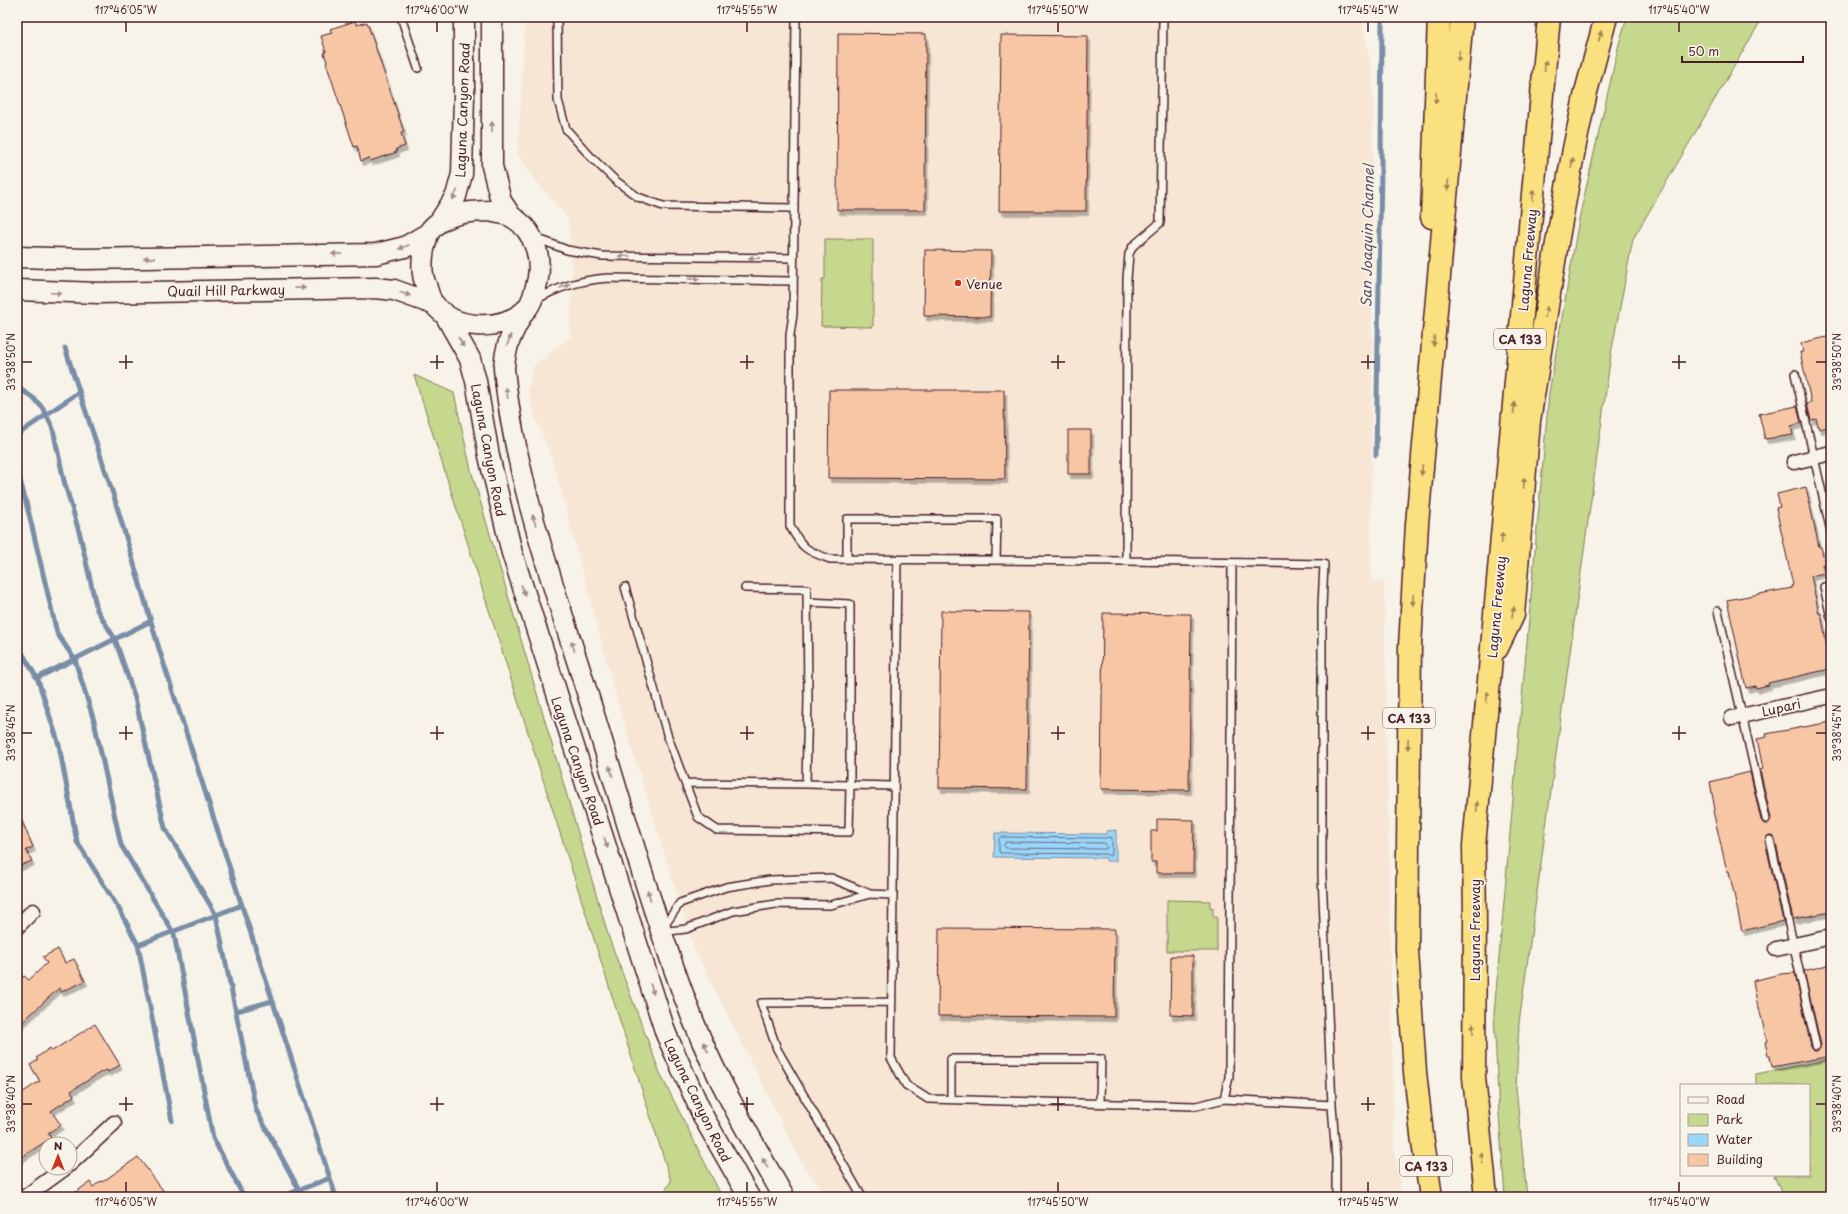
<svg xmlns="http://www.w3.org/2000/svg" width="1848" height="1214" font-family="'Playpen Sans',sans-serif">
<defs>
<filter id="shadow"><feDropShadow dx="2.5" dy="4.5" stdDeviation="0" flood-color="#0004"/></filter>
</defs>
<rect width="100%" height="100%" fill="#f7f3e8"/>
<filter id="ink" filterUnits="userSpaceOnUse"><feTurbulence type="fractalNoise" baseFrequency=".025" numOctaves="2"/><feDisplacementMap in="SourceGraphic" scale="8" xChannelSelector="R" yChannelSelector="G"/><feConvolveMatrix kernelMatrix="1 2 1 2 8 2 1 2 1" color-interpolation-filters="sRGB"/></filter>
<g filter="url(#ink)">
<path fill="#f7e6d4" d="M525 17H1361L1373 76 1371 581H1384L1394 1151 1402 1197H827L803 1165 694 948 619 707 552 458 535 417 528 391 533 367 570 337 572 265 568 219 533 177 518 154Z"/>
<path fill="#c5d88d" stroke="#887c5c" d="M1627 17H1763L1633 239 1611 354 1519 1023 1516 1088 1527 1197H1505L1499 1115 1494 1014 1549 393 1579 219 1619 44Z
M825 239H873V327L821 326 822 279H825Z
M414 375 454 393 471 470 609 938 660 1073 722 1197H661L671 1181Z
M1167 900 1210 901V907L1213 908V917H1217V951H1167Z
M1831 1059V1197H1783L1774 1175H1809V1085H1756V1074Z"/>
<path fill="#99d7fa" stroke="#798da7" d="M1116 830V861H1106V858L994 857 995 833 1106 834 1107 831Z"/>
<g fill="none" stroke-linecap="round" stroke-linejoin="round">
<path stroke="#6a697e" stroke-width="1" d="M1001 837 1105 838 1111 837 1112 838V855L1110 856 1105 854 1000 853 999 851V839Z
M1006 842 1105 843 1107 848 1105 849 1006 848 1004 846Z"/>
<path stroke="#798da7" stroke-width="5" d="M65 348 115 500 160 652 336 1197
M17 387 32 397 43 408 53 429 64 481 80 535 97 610 115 639 135 698 165 828 216 915 256 1110 303 1197
M17 435 79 392
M1376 455 1381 170 1382 17
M17 469 29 514 57 633 75 660 94 721 121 845 174 934 213 1138 244 1197
M17 638 21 651 38 680 59 745 77 842 119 909 138 945 172 1121
M37 678 151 621
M138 945 242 905
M237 1011 272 1001
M281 1197 330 1178"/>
</g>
<path fill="#f6c6a5" stroke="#4a1f2b" filter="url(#shadow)" d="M355 21 357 25 367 22 404 132 401 133 405 146 396 149 397 152 370 161 369 158 361 161 357 146 354 147 326 63 327 62 324 53 326 52 321 36 332 33 330 29Z
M838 33 926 34 925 210H837Z
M1001 35 1088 36 1086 211H999Z
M925 250 991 251 990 317 924 316Z
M1831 336V426L1819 429 1816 419 1811 420 1807 404 1811 402 1800 352H1803L1801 343Z
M829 390H1004L1005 479 828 478Z
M1797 406 1801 423 1791 426 1793 435 1765 439 1759 414Z
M1068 430H1091V474H1068Z
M1806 487 1819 547H1821L1825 564H1822L1824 573 1811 576 1819 614 1821 613 1824 630 1830 669 1768 683 1769 685 1756 688 1755 686 1746 688 1727 600 1792 588 1791 586 1793 585 1776 508 1780 507 1777 494Z
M941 611 1029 612 1027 789 939 788Z
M1103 613 1191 614 1189 790 1101 789Z
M1831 722V912L1793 919 1775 839 1772 835H1769L1765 841 1783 921 1742 931 1729 871H1727L1713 811 1715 810 1710 782 1750 772 1761 820 1764 824H1767L1771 818 1760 770 1763 769 1757 739 1767 737 1766 734Z
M17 810 33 847 26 850 32 861 17 867Z
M1157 819 1194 820 1193 873H1156V862H1151V831H1157Z
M939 928 1115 929 1114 1017 938 1016Z
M58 949 65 963 74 959 85 981 61 992 59 988 17 1027V982L24 976 29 980 47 963 43 957Z
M1171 956H1193V1016L1170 1015Z
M1831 964V1056L1772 1067 1770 1056H1768L1765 1042 1767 1041 1759 1008H1758L1753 981 1780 974 1795 973 1811 1047 1814 1051H1817L1821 1045 1804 971Z
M95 1024 120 1065 108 1072 107 1070 101 1072 71 1091 74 1096 51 1111 61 1125 48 1133 51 1138 17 1160V1096L40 1081 30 1065 38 1060 36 1058 50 1048 52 1051Z
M138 1157 168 1197H69L90 1182 93 1187 101 1181 102 1182Z"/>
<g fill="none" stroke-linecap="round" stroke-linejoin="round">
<defs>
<path id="lane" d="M401 17 418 68
M557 17 558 100 566 129 591 157 616 181 638 197 663 206 794 208 796 17
M794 208 793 314 790 335V526C802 548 806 551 830 559L1126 561 1127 279 1129 254 1133 246 1160 223 1163 17
M536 238 567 250 602 256 793 258
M536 300C559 286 581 280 608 278L793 281
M1795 374 1831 532
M847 559V519H997L996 560
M897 560 891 1058 906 1085 928 1099 1196 1106 1224 1099 1229 1077 1232 563
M1126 561 1324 564 1322 606V875L1332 1105
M625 587 667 734 685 783
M1824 587 1831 618
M745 588 807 589 808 698 806 784 685 783 698 817 717 830 849 832 850 785 806 784
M807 602 850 604V785L894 786
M1718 611 1766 819
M1770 840 1816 1046
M831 878 870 894 831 905 776 904 733 911 686 929 660 932 680 903 726 887 770 880Z
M870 894 893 895
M951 1099V1059H1101L1100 1103
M1224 1099 1332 1105 1336 1159V1197
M862 1197 777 1049 761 1003 891 1002"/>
<path id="street" d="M1794 462 1831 453
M1732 718 1831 696
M17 927 33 911
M1776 949 1831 937
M70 1164 114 1123
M25 1197 65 1168"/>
<path id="secondary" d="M492 17V166L501 201 511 216
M490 211C496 213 504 213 510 216 537 230 544 264 535 290 533 298 530 308 522 313 498 331 453 330 434 304 430 300 428 291 426 285 421 274 422 260 424 249 426 244 426 237 429 232 442 213 470 211 490 211Z
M440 221 456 196 462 174 464 95V17
M17 257 85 259 376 254 405 247 429 233
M17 290 98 293 376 288 394 290 433 304
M444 313 470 359 476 381 489 456 512 553 666 1034 704 1118 749 1197
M523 313C512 333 505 346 504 369 515 479 553 584 586 689 621 800 651 912 693 1020 718 1082 751 1139 784 1197"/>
<path id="highway" d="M1432 217 1439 17
M1497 648 1513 615 1529 421 1557 243 1574 149 1586 92 1606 17
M1431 1197 1422 1135 1415 1072 1407 950 1410 646 1417 524 1462 17
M1486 1197 1474 1077 1475 921 1474 846 1549 17"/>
</defs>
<use href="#lane" stroke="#4a1f2b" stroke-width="10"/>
<use href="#street" stroke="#4a1f2b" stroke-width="17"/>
<use href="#secondary" stroke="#4a1f2b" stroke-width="23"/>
<use href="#highway" stroke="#4a1f2b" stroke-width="25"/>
<use href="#lane" stroke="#f7f3e8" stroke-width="7"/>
<use href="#street" stroke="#f7f3e8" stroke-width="14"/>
<use href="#secondary" stroke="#f7f3e8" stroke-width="20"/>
<use href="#highway" stroke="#fbe080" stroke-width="22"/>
</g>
<defs><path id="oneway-solid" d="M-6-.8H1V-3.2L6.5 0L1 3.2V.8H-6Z"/></defs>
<g fill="#a28056">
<use href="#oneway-solid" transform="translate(1600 36) rotate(-74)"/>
<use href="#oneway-solid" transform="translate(1459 56) rotate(95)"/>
<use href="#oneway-solid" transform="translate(1545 66) rotate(-85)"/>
<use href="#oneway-solid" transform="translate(1436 98) rotate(93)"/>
<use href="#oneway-solid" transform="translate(1572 163) rotate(-80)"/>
<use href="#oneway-solid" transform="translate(1448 185) rotate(95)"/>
<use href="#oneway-solid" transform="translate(1533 195) rotate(-85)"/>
<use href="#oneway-solid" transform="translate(1546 312) rotate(-81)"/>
<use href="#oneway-solid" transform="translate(1434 341) rotate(95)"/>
<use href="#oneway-solid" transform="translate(1514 408) rotate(-85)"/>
<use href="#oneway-solid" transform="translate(1422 470) rotate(95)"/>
<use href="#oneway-solid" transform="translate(1524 483) rotate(-85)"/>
<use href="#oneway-solid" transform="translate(1502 538) rotate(-85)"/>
<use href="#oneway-solid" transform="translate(1413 600) rotate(93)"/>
<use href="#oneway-solid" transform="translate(1513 612) rotate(-78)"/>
<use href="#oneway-solid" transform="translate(1487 697) rotate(-84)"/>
<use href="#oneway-solid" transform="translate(1408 744) rotate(91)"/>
<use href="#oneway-solid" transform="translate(1477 807) rotate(-85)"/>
<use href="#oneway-solid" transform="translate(1473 1029) rotate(-90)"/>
<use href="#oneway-solid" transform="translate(1482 1158) rotate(-96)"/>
</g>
<g fill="#a0898a">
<use href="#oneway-solid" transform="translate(492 127) rotate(-90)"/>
<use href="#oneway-solid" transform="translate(455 195) rotate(116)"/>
<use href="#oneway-solid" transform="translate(404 247) rotate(157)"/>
<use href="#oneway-solid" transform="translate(337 254) rotate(179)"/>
<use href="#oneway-solid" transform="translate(624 256) rotate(-179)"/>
<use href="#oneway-solid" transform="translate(149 258) rotate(179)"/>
<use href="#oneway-solid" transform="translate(754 258) rotate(-179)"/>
<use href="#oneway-solid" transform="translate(694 279) rotate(1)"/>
<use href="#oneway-solid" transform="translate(565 286) rotate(-20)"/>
<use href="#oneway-solid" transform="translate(300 288) rotate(-1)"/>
<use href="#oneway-solid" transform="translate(56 293) rotate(2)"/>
<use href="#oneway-solid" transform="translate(405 294) rotate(19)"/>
<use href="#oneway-solid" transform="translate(509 340) rotate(-71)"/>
<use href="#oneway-solid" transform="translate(461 342) rotate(60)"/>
<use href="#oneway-solid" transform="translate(507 393) rotate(-99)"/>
<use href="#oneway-solid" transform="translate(534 520) rotate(-106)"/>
<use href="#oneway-solid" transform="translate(523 590) rotate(73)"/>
<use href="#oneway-solid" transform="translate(573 646) rotate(-107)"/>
<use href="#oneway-solid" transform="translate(611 771) rotate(-107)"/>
<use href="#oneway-solid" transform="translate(606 843) rotate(72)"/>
<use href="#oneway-solid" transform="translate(649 895) rotate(-107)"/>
<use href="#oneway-solid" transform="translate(652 989) rotate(73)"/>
<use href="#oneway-solid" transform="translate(706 1047) rotate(-115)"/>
<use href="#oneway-solid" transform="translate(765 1163) rotate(-119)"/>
</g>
</g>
<path fill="none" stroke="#4a1f2b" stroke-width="1.5" d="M126 22V32M437 22V32M747 22V32M1058 22V32M1368 22V32M1679 22V32M126 355V369M437 355V369M747 355V369M1058 355V369M1368 355V369M1679 355V369M22 362H32M119 362H133M430 362H444M740 362H754M1051 362H1065M1361 362H1375M1672 362H1686M1816 362H1826M126 726V740M437 726V740M747 726V740M1058 726V740M1368 726V740M1679 726V740M22 733H32M119 733H133M430 733H444M740 733H754M1051 733H1065M1361 733H1375M1672 733H1686M1816 733H1826M126 1097V1111M437 1097V1111M747 1097V1111M1058 1097V1111M1368 1097V1111M22 1104H32M119 1104H133M430 1104H444M740 1104H754M1051 1104H1065M1361 1104H1375M1816 1104H1826M126 1182V1192M437 1182V1192M747 1182V1192M1058 1182V1192M1368 1182V1192M1679 1182V1192"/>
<circle fill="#c8321e" stroke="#f7f3e8" stroke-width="1.5" cx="958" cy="283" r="4"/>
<g text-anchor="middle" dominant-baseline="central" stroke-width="3.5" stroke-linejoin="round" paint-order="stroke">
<g fill="#f7f3e8" stroke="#7e5f64" stroke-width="1">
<rect x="1494" y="329" width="52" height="20" rx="3"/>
<rect x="1383" y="708" width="52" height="20" rx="3"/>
<rect x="1400" y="1156" width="52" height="20" rx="3"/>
</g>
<g font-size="12" font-weight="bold" fill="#4a1f2b">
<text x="1520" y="339">CA 133</text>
<text x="1409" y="718">CA 133</text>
<text x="1426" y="1166">CA 133</text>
</g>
<g font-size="13" fill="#4a1f2b" stroke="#f7f3e8">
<text transform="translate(462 110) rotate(-88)">Laguna Canyon Road</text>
<text transform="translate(1527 260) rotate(-85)">Laguna Freeway</text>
<text transform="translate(226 290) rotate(-1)">Quail Hill Parkway</text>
<text transform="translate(489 450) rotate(79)">Laguna Canyon Road</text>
<text transform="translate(1496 607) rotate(-85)">Laguna Freeway</text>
<text transform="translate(1781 707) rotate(-13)">Lupari</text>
<text transform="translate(578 761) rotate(71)">Laguna Canyon Road</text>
<text transform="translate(1474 930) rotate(-90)">Laguna Freeway</text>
<text transform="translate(698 1100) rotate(64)">Laguna Canyon Road</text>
</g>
<g font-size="13" fill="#4a1f2b" stroke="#f7f3e8" text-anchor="start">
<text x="966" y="283">Venue</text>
</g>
<g font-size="14" font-style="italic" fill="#5e4d5f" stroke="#f7f3e8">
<text transform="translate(1367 236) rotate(-89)">San Joaquin Channel</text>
</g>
</g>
<rect width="1848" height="1214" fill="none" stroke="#f7f3e8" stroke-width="44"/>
<rect x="1680" y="1084" width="130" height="92" fill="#f7f3e8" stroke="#b29e9c"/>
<rect x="1688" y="1097" width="20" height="6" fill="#f7f3e8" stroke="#b29e9c"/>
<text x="1716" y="1104" font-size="12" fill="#4a1f2b">Road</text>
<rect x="1688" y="1114" width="20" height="12" fill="#c5d88d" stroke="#b29e9c"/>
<text x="1716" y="1124" font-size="12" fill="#4a1f2b">Park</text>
<rect x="1688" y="1134" width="20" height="12" fill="#99d7fa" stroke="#b29e9c"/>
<text x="1716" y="1144" font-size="12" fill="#4a1f2b">Water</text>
<rect x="1688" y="1154" width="20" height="12" fill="#f6c6a5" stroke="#b29e9c"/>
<text x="1716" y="1164" font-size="12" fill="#4a1f2b">Building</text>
<g transform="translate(58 1156)"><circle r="19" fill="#f7f3e8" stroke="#b29e9c"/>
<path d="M0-3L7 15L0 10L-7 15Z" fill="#c8321e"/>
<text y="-6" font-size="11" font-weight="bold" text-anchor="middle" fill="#4a1f2b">N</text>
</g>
<path d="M1682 56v6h121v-6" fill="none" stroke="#4a1f2b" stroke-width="2"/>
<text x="1688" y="56" font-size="12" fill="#4a1f2b" stroke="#f7f3e8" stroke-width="3" paint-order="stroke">50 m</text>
<rect x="22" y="22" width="1804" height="1170" fill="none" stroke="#4a1f2b" stroke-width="1.5"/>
<g font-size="10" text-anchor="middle" fill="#4a1f2b">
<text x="126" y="14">117°46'05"W</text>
<text x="437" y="14">117°46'00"W</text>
<text x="747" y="14">117°45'55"W</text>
<text x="1058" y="14">117°45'50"W</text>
<text x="1368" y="14">117°45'45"W</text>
<text x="1679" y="14">117°45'40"W</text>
<text transform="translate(11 362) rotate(-90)" y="4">33°38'50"N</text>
<text transform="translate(1837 362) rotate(-90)" y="4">33°38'50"N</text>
<text transform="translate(11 733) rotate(-90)" y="4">33°38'45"N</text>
<text transform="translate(1837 733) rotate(-90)" y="4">33°38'45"N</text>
<text transform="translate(11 1104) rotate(-90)" y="4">33°38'40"N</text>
<text transform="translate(1837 1104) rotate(-90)" y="4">33°38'40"N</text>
<text x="126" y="1206">117°46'05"W</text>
<text x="437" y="1206">117°46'00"W</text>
<text x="747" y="1206">117°45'55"W</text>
<text x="1058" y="1206">117°45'50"W</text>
<text x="1368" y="1206">117°45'45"W</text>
<text x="1679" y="1206">117°45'40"W</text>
</g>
</svg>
